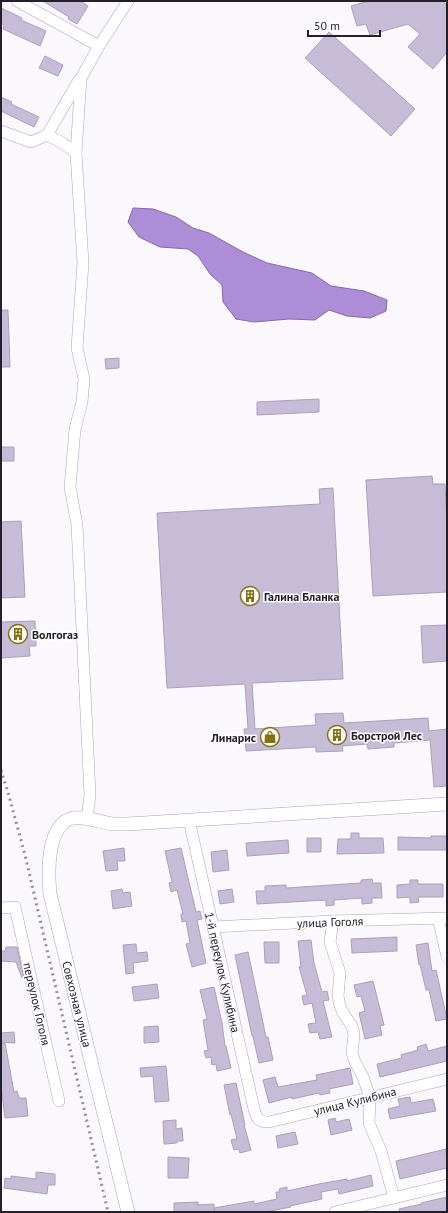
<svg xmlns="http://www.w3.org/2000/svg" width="448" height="1213" font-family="'PT Sans',sans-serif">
<rect width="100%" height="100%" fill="#faf7fd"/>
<path fill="#ad8cd8" stroke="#846ca4" d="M133 208 153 209 176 217 193 228 209 233 243 252 267 263 312 273 331 286 364 291 387 300 386 311 370 318 347 316 329 310 315 320 289 319 254 322 236 319 223 302 222 285 210 274 198 256 188 249 160 247 139 237 128 222Z"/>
<path fill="#c7bcd8" stroke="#aba0bb" d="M43 1H80L88 6 77 24 68 19 69 17Z
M369 1H442L447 5V52L433 69 408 47 420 34 408 24 370 35 366 24 357 26 351 6Z
M1 8 22 18 21 20 46 31 40 46 3 29 4 25 1 23Z
M329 32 415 109 391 136 305 58Z
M45 56 63 65 58 76 39 68Z
M1 97 12 102 11 104 39 117 34 127 1 111Z
M1 310H8L10 367H1Z
M119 358V368L106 369 105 359Z
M319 399V412L257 415V402Z
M1 447H14V461H1Z
M432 476 433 484H445L447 525V592L373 596 366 480Z
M333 488 343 679 252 683 255 729 316 725 315 714 343 713 344 723 428 718 429 731 447 729V786L434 787 430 740 394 743V747L368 749 367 744 342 746 343 751 316 752V747L246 751 244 729H248L245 684 167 688 157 513 320 504 319 489Z
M21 521 25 597 1 598V522Z
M35 621 36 646H29L30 656 1 658V622Z
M447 625V661L423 663 421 626Z
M351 833H359V838H383L384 853 337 854 338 839H351Z
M431 836H447V850H398V837L431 838Z
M307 838H321V852H307Z
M288 840 289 853 247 856 246 843Z
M124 848 125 861H117L118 870 106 871 103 851Z
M181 848 196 912 200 911 202 919 197 920 206 963 192 967 186 944 190 943 186 921 182 922 181 914H183L177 890 171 892 169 883 172 882 165 851Z
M227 850 229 870 213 872 211 852Z
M372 879 373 883H381L382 898H372V903L362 904V898L334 900V905L326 906V900L257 904 256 891H265V886L286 885V888L361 883V880Z
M410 880H418V884H443V897H418L419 902 410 903V897L397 898V885L410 884Z
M122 889 123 893 130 892 132 906 113 909 111 891Z
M232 889 234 902 220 904 218 891Z
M397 937V951L352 953 351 939Z
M311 940 314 963 322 992 327 991 329 1000 323 1001 332 1037 320 1039 318 1032 310 1033 308 1024 316 1023 312 1003 304 1005 302 996 307 995 299 967H301L298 941Z
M264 942H279V963H265Z
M428 943 432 971 436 970 447 1019 436 1021 429 990H426L420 964 419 965 416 945Z
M136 944 137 953 147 952 148 961 133 963 134 973 126 974 123 945Z
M6 947H17L24 977 22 978 16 962 1 961V951H5Z
M248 952 266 1037H268L273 1060 259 1063 253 1036H252L235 955Z
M373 981 384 1025 380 1026 382 1035 365 1039 359 1013 365 1011 361 996 357 997 354 985Z
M157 984 159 998 134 1001 132 987Z
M214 987 222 1023 225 1046H226L231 1068 217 1071 216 1064 212 1065 211 1057 206 1058 204 1051 208 1050 203 1020 207 1019 200 990Z
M158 1026 159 1042 144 1043V1027Z
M14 1032 15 1043 1 1042V1033Z
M1 1043H5L14 1092 17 1091 19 1098H26L28 1116 5 1118 1 1086Z
M426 1044 428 1051 447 1046V1061L380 1077 377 1064 402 1058 401 1055 418 1050 417 1047Z
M166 1066 169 1101 155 1102 153 1076 141 1077 140 1068Z
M350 1068 353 1084 329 1089 330 1093 320 1095 319 1093 292 1099V1097L269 1103 263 1080 275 1077 278 1087 317 1080 316 1075Z
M236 1083 245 1125H244L251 1150 240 1153 239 1149 234 1150 231 1140 237 1139 231 1114 230 1115 224 1085Z
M410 1097 411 1103 433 1099 436 1111 390 1119 388 1109 400 1106 398 1099Z
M335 1118 336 1122 349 1119 352 1130 331 1135 328 1120Z
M176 1120V1129L182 1128 183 1141H177V1143L164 1144 163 1121Z
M295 1132 298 1144 278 1148 276 1136Z
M446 1149 447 1168 400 1179 396 1161Z
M168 1157 189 1158 188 1178H168Z
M36 1172 55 1174V1185H48L47 1194 4 1188 5 1178 11 1179V1176L36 1179Z
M371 1175 373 1186 339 1194 338 1189 321 1192 322 1199 290 1206 291 1207 265 1212H215L214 1208 254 1201V1204L277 1199 276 1192H280L279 1189 287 1187V1191L319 1184 347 1179V1181Z
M447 1197V1212H400L399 1209 422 1204 421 1203Z
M198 1202V1205L214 1204V1212H174V1203Z"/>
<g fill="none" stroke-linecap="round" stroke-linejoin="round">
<defs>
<g id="minor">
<path d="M17 1 99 46"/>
<path d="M1 131 31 142 47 135"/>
<path d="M47 135 79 80"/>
<path d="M47 135 61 142 76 153"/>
<path d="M87 819 90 795 77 525 70 487 75 429 82 402 84 379 77 348 83 263 76 153 81 78 99 46 128 1"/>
<path id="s1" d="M189 820 254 1109C257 1119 258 1122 269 1122L447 1079"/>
<path d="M1 908 15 907 59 1101"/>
<path d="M438 918 447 957"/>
<path d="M333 921 330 942 340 973 338 996 340 1006 343 1013 352 1026 354 1034 352 1053 355 1062 363 1077 370 1097 369 1123 381 1151 394 1198"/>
<path d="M213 927 333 921 447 918"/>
<path d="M335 1212 447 1185"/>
</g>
<path id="tertiary" d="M128 1212 50 894C48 874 46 824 73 818 86 816 100 822 112 824 117 824 123 824 128 824L447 804"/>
</defs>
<use href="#minor" stroke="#aea3be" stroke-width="12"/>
<use href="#tertiary" stroke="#aea3be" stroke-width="14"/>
<use href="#minor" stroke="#fff" stroke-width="11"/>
<use href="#tertiary" stroke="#fff" stroke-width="13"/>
<path stroke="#928f97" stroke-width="3" stroke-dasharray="2 4" stroke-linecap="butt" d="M1 770 9 796 25 855 108 1212"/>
</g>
<defs>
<symbol id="building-ring" viewBox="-11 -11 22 22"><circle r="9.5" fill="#fff" stroke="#877011" stroke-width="1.5"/><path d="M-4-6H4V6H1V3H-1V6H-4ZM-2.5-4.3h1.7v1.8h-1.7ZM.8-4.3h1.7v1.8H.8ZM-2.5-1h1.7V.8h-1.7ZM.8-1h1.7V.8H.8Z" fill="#877011"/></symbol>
<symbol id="shop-ring" viewBox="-11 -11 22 22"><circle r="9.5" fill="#fff" stroke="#877011" stroke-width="1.5"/><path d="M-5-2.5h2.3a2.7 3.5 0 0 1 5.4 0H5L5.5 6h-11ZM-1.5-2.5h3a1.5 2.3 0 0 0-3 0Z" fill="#877011"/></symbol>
</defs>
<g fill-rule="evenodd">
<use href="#building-ring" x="239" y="585" width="22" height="22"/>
<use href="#building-ring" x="7" y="623" width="22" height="22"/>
<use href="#building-ring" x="326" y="724" width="22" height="22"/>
<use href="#shop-ring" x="259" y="726" width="22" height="22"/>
</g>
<g text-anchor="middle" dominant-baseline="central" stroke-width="3" stroke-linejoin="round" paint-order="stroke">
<g font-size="12" font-weight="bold" fill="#24202b" stroke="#fff" text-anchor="start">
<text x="264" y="596">Галина Бланка</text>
<text x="32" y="634">Волгогаз</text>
<text x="351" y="735">Борстрой Лес</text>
<text x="256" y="737" text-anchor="end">Линарис</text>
</g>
<g font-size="12" fill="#24202b" stroke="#fff">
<text transform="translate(330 922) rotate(-2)">улица Гоголя</text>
<text stroke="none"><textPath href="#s1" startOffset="156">1-й переулок Кулибина</textPath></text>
<text transform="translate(37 1004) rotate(77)">переулок Гоголя</text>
<text transform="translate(77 1004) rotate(76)">Совхозная улица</text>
<text transform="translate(355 1101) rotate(-14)">улица Кулибина</text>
</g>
</g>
<rect width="448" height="1213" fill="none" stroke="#24202b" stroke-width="4"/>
<path d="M308 30v6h72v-6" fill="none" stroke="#24202b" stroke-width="2"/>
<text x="314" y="30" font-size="12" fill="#24202b" stroke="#ffffff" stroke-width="3" paint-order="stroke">50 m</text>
</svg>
